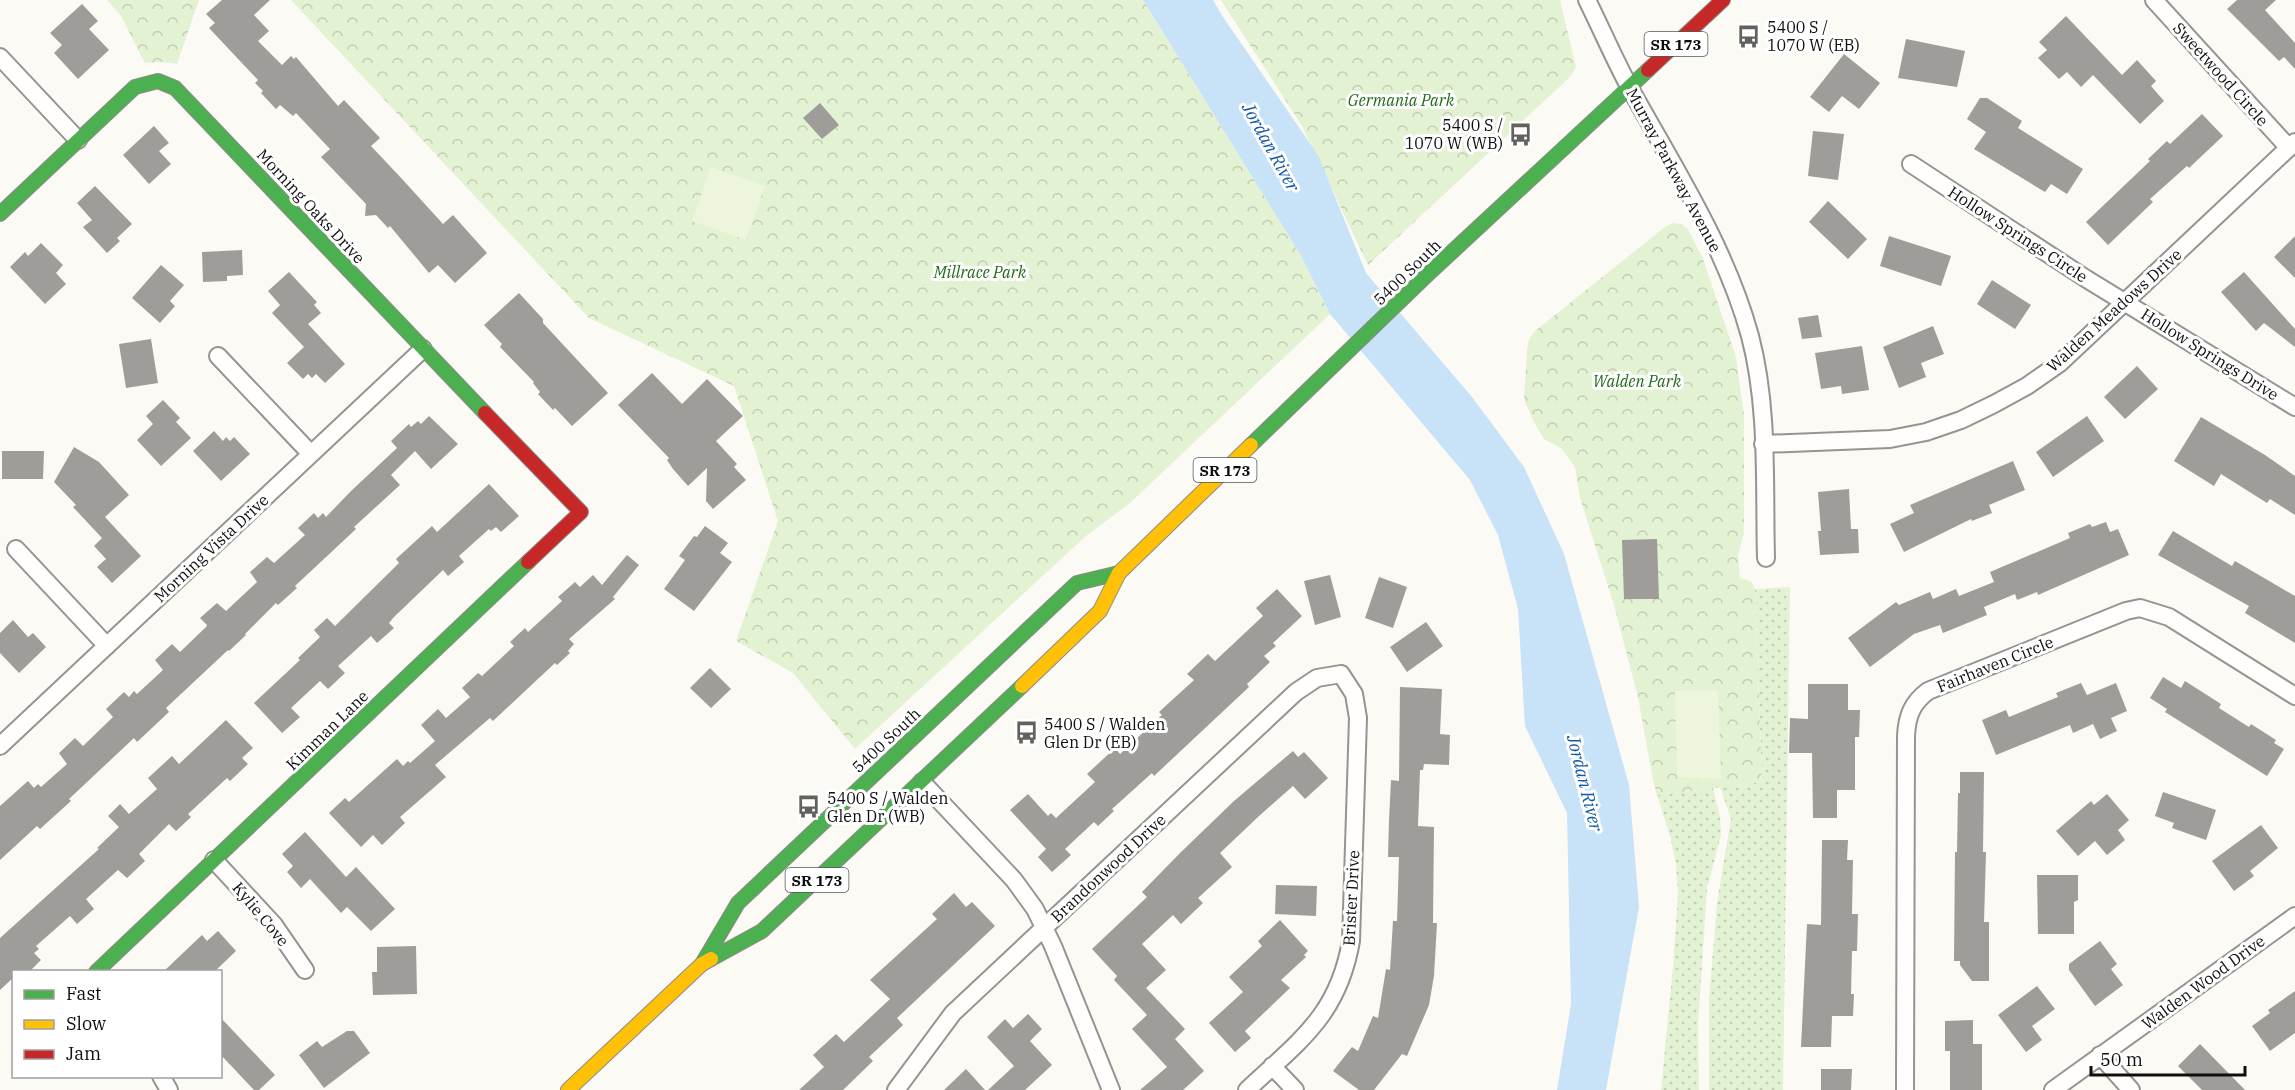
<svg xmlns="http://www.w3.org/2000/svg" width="2295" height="1090" font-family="'IBM Plex Serif',serif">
<defs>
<pattern id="grass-dots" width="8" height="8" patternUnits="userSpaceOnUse" patternTransform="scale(1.5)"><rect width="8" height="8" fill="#e3f2d2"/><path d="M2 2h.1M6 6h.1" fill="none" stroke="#c2ceb3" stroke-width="1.8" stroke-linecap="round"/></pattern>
<pattern id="park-crowns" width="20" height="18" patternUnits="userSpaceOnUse" patternTransform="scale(1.5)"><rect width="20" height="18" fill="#e3f2d2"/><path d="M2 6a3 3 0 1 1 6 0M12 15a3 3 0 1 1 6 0" fill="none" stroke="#c2ceb3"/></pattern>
</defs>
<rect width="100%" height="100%" fill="#fcfaf4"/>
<path fill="url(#grass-dots)" d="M1790 587 1783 1090H1709V1000L1717 903 1731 819 1720 787 1762 782 1755 589Z
M1713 788 1720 817 1721 835 1707 889 1698 1025 1699 1090H1661L1673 967 1678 895 1676 863 1670 836 1657 795Z"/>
<path fill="url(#park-crowns)" d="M107 0H199L177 64 164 62 145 63 121 16Z
M291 0H1143L1300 254 1330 314 1130 503 1086 536 855 749 793 673 736 641 778 521 734 386 589 318Z
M1221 0H1560L1576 67 1571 76 1368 265 1302 126Z
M1673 223 1681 224 1688 229 1703 259 1736 357 1744 415V533L1738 555 1740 578 1752 582 1755 589 1762 782 1657 795 1653 780 1638 697 1614 605 1580 498 1575 467 1562 449 1544 439 1533 420 1524 399 1527 351 1529 339 1535 331 1665 227Z"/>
<path fill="#edf6dc" d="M711 167 765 186 746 240 692 221Z
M1718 690 1721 779 1677 777 1675 691Z"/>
<path fill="#c8e2f8" d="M1143 0H1213L1223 17 1318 155 1366 273 1472 397 1524 467 1564 554 1629 785 1639 907 1606 1090H1557L1571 1004 1567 813 1525 726 1518 609 1498 535 1470 480 1330 314 1300 254Z"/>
<path fill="#9f9d99" d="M222 0H270L254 15 269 31 258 41 282 65 291 56 294 59 296 57 338 106 344 100 380 138 371 146 403 180 443 224 453 215 487 253 455 283 438 265 429 273 390 226 388 228 376 215 365 216 366 204 321 157 330 149 296 113 293 116 280 105 276 109 261 93 263 91 255 83 258 80 209 28 215 23 206 14Z
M2237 0H2276L2265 10 2295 43V69L2284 57 2279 61 2227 9Z
M82 4 98 21 89 29 109 50 78 79 54 53 62 45 50 33Z
M2066 16 2122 75 2137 60 2156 81 2151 86 2164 101 2140 124 2093 75 2081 87 2067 72 2059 79 2038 58 2047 50 2039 42Z
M1906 39 1965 51 1957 87 1898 78Z
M1844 54 1880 83 1859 109 1842 96 1829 112 1810 97Z
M1980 98H1987L2022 121 2018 128 2083 169 2067 194 2051 184 2045 192 1974 149 1986 132 1967 119Z
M820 103 839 125 822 139 803 118Z
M2202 114 2223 136 2189 168 2187 166 2150 199 2153 202 2108 245 2086 222 2150 161 2148 159 2167 141 2170 144Z
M154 126 169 143 159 151 171 164 149 184 123 155Z
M1813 131 1844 134 1838 180 1808 176Z
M95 186 132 224 117 238 120 241 107 253 83 227 92 220 77 203Z
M1828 201 1867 239 1848 259 1809 222Z
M1889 236 1951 256 1941 286 1880 266Z
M2295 236V278L2274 257Z
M41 243 63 265 56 273 66 284 45 304 10 267 25 252 28 256Z
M242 250 243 275 227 276V281L203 282 202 252Z
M161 265 184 285 170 301 175 306 160 323 132 298Z
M289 272 317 302 314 305 321 313 308 324 345 364 325 383 316 374 312 378 308 374 303 379 287 363 304 347 272 313 280 305 268 291Z
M2244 272 2295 329V347L2264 323 2256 331 2221 292Z
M1992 280 2031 305 2015 329 1977 304Z
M519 293 543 319V323L608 393 572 426 555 408 553 410 538 394 540 392 533 383 534 382 500 347 502 344 484 325Z
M1818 315 1822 337 1802 339 1798 318Z
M1933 326 1944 354 1921 363 1926 377 1899 388 1883 347Z
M151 339 158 383 126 388 119 344Z
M1862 346 1869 390 1842 394 1841 386 1821 389 1815 353Z
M2137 366 2158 389 2125 419 2104 397Z
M652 373 682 404 707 379 743 416 716 441 737 464 734 467 746 480 713 509 706 501 707 468 688 486 673 469 667 460 669 458 618 405Z
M163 400 180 418 176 422 191 438 161 466 137 440 153 424 146 416Z
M429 416 458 444 431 469 415 451 391 475 400 485 354 527 356 529 295 586 297 588 278 605 276 603 245 634 246 635 229 651 228 650 166 708 169 712 137 742 134 738 69 799 71 801 40 829 37 826 0 860V806L28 781 34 788 38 784 41 787 67 764 59 753 75 738 83 746 113 717 106 709 124 692 129 697 134 691 137 694 163 670 155 660 172 644 180 652 206 627 207 625 200 618 217 603 226 611 257 582 250 572 267 557 274 563 305 535 298 528 314 513 318 518 323 513 326 517 351 491 397 448 391 441 409 424 411 427 418 421 421 424Z
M2087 416 2104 441 2053 477 2036 452Z
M2201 417 2265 455 2295 476V515L2270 499 2267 503 2221 474 2214 486 2174 461Z
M214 431 223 441 226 437 230 441 234 437 250 454 221 481 193 451Z
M74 447 99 462 129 495 105 517 141 556 112 583 97 567 106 559 94 546 102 538 73 507 76 505 54 482Z
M2 451H44L43 479H2Z
M2013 461 2025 490 1989 505 1992 513 1972 521 1971 519 1904 552 1890 524 1914 513 1910 505Z
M489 484 519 516 501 532 496 527 491 531 489 529 459 556 464 562 448 576 443 570 394 617 389 623 394 628 377 643 371 636 338 666 345 673 328 689 320 681 291 708 300 717 282 733 254 703 300 660 298 658 320 637 314 630 327 618 335 626 399 563 396 559 432 526 437 532Z
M1849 489 1851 529H1858L1859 553 1820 555 1818 531H1821L1818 492Z
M2106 522 2110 532 2118 529 2129 555 2038 595 2037 592 2017 600 2015 594 1984 607 1987 615 1943 633 1940 625 1914 634 1870 667 1848 638 1896 602 1899 605 1930 592 1933 599 1956 589 1959 596 1994 582 1990 572 2070 538 2068 533 2090 524 2092 527Z
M705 526 728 543 720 553 732 562 694 611 664 589 685 560 679 556 694 536 697 537Z
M2173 531 2232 566 2235 561 2295 596V643L2245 613 2249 606 2158 555Z
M1657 539 1659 599H1624L1622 540Z
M627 555 639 565 613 597 615 599 569 639 574 644 568 651 570 653 557 665 555 663 493 721 490 718 435 765 446 777 400 817 405 823 382 845 373 835 361 847 329 813 345 798 349 802 397 759 403 766 408 761 410 763 435 741 421 725 438 709 446 718 470 697 462 688 478 673 482 676 514 646 510 642 525 628 528 632 562 601 558 597 575 582 580 587 593 575 602 585Z
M1330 575 1341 617 1315 625 1304 581Z
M1379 577 1407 587 1393 628 1365 618Z
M1277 589 1302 616 1273 643 1276 646 1264 656 1270 662 1247 684 1249 687 1154 776 1152 773 1112 809 1114 811 1098 826 1094 822 1065 849 1071 855 1052 872 1038 857 1046 849 1010 810 1028 794 1048 816 1051 813 1056 818 1095 782 1087 774 1115 748 1120 754 1162 715 1159 712 1194 680 1187 674 1208 654 1215 661 1263 616 1256 608Z
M13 620 28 637 33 633 46 647 19 673 0 653V633Z
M1426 622 1443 646 1407 672 1390 647Z
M710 668 731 689 711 708 690 688Z
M2163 677 2181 688 2185 681 2221 704 2219 708 2249 727 2251 724 2276 740 2274 743 2284 749 2267 776 2165 712 2167 709 2150 698Z
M2081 683 2087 695 2116 683 2127 711 2111 718 2117 731 2100 739 2093 724 2073 733 2070 725 1996 755 1982 720 2006 710 2009 717 2058 697 2056 693Z
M1808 684H1848V710H1860L1859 737H1855V790H1837V818H1813L1812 753H1789L1790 718 1808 719Z
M1400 687 1442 689 1440 734 1450 735 1449 765 1424 764 1423 770H1420L1418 826 1434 827 1433 923H1437L1434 976 1429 1005 1407 1056 1402 1054 1374 1090H1359L1333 1071 1352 1047 1358 1051 1373 1016 1378 1018 1386 969 1390 970 1393 921H1397L1399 857H1388L1389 820 1391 780 1399 781Z
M226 720 253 748 242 758 248 764 230 781 227 778 188 814 191 817 176 831 169 824 139 854 145 861 127 878 118 870 86 899 94 909 77 924 70 916 36 946 39 949 34 953 41 960 29 972H14V977L0 990V938L99 849 97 848 119 827 108 816 120 804 129 814 157 789 148 778 172 756 179 764Z
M1293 751 1298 757 1304 752 1328 778 1305 799 1293 786 1259 816 1220 853 1232 867 1198 898 1203 903 1181 924 1173 915 1142 944 1166 970 1146 988 1185 1029 1175 1039 1204 1071 1183 1090H1140L1167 1067 1132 1029 1147 1015 1114 980 1117 976 1092 949 1147 897 1142 892 1180 853 1234 801Z
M1960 772H1984L1983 852H1986L1984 922H1989V981H1972L1960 965V961H1954L1955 852H1957L1958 793H1960Z
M2163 792 2216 810 2206 840 2172 828 2174 823 2155 816Z
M2107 794 2129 820 2118 830 2125 840 2107 855 2095 841 2078 856 2056 831 2091 801 2094 805Z
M2261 825 2278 848 2250 871 2254 876 2234 891 2212 861Z
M305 832 346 877 356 867 395 909 371 931 347 907 341 913 310 879 301 888 287 872 293 866 282 854Z
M1822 840H1848L1847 860H1853L1852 914H1858L1857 951H1852L1851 994H1854L1853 1016H1832L1831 1047H1801L1807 924 1821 925Z
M2037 875H2078V900L2074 902V934H2038Z
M1276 885 1317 886 1316 916 1275 914Z
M954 893 966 907 972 902 995 926 897 1018 903 1025 869 1057 873 1061 843 1090H799L824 1067 813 1055 836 1034 844 1042 890 999 870 980 937 919 932 914Z
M1280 920 1308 951 1304 955 1306 957 1281 980 1290 988 1245 1031 1251 1038 1235 1052 1209 1023 1243 992 1229 977 1262 946 1258 941Z
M218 931 236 951 214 972H163L202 935 207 941Z
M2100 941 2117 964 2111 969 2123 985 2095 1006 2069 970V964Z
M416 946 417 994 373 995 372 972H377V947Z
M2037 986 2055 1009 2032 1026 2042 1040 2026 1052 1998 1015Z
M2295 991V1033L2270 1051 2252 1026 2270 1013 2268 1010Z
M1028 1014 1042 1029 1030 1041 1052 1065 1025 1090H988L1014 1066 987 1037 1005 1019 1013 1028Z
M220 1017 275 1075 259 1090H254L220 1054Z
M1973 1020V1044H1982V1090H1950V1051H1945V1021Z
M347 1031H354L370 1053 324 1088 299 1055 317 1041 322 1047Z
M2200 1044 2245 1090H2202L2178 1066Z
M966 1069 985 1090H944Z
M1821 1069H1852L1851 1090H1821Z"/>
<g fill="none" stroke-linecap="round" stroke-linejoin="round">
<defs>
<path id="street" d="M1587 0C1602 30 1615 61 1631 90 1675 169 1726 248 1750 336 1769 408 1764 485 1766 558
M2154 0 2289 148
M0 57 78 140
M1911 164 2085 278 2295 407
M218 356 311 454
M1763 444 1890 439 1926 432 1961 420 1994 404 2027 386 2060 363 2295 142
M16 549 107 646
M0 746 423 349
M922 782 1014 880 1035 909 1053 946 1111 1090
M214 860 274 925 305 970
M2100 1055 2131 1090
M1272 1066 1295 1090
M161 1076 169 1090
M896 1090 953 1013 1296 692 1317 678 1341 674 1354 694 1358 718 1351 941C1338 1016 1299 1041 1247 1090
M1905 1090 1906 736C1907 716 1912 703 1928 691L2126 611 2140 608 2169 617 2295 696
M2053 1090 2295 916"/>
<path id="fast" d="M0 214 135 87 158 81 175 88 485 413
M1251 445 1426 276 1648 70
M711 959 762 931 1022 686
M702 964 738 903 1077 583 1119 573
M96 972 528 562"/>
<path id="slow" d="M1022 686 1100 611 1119 573 1251 445
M568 1090 702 964 711 959"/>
<path id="jam" d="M1648 70 1723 0
M485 413 581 512 528 562"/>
</defs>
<use href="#street" stroke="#959492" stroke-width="20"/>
<use href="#fast" stroke="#8c8b88" stroke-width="16"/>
<use href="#slow" stroke="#8c8b88" stroke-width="16"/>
<use href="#jam" stroke="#8c8b88" stroke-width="16"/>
<use href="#street" stroke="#fffefd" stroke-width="16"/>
<use href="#fast" stroke="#4caf50" stroke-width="14"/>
<use href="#slow" stroke="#ffc107" stroke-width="14"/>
<use href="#jam" stroke="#c62828" stroke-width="14"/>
</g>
<defs>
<symbol id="bus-bare" viewBox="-9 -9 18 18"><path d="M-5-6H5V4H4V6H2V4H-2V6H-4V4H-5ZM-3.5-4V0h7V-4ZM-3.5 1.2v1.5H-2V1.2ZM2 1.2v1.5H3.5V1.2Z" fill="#61615e" stroke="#fff" stroke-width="2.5" paint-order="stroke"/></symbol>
</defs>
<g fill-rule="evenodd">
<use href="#bus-bare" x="1732" y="20" width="33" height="33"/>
<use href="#bus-bare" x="1504" y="118" width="33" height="33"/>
<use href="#bus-bare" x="1010" y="716" width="33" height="33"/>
<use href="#bus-bare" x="792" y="790" width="33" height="33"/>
</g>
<g text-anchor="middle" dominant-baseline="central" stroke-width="6" stroke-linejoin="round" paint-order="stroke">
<g fill="#fff" stroke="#565656" stroke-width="1.5">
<rect x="1644.5" y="32" width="63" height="24" rx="4.5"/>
<rect x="1193.5" y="458" width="63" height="24" rx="4.5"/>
<rect x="785.5" y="868" width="63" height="24" rx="4.5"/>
</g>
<g font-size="15" font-weight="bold" fill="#0e0e0e">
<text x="1676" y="44">SR 173</text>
<text x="1225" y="470">SR 173</text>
<text x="817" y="880">SR 173</text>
</g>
<g font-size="16" fill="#0e0e0e" stroke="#fff" text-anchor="start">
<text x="1767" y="27">5400 S /<tspan x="1767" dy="18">1070 W (EB)</tspan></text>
<text x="1503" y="125" text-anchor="end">5400 S /<tspan x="1503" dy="18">1070 W (WB)</tspan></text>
<text x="1044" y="724">5400 S / Walden<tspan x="1044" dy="18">Glen Dr (EB)</tspan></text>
<text x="827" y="798">5400 S / Walden<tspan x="827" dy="18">Glen Dr (WB)</tspan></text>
</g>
<g font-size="16" fill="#0e0e0e" stroke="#fff">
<text transform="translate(2221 74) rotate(48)">Sweetwood Circle</text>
<text transform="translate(1674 170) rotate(62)">Murray Parkway Avenue</text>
<text transform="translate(311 206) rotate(47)">Morning Oaks Drive</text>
<text transform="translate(2018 234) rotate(33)">Hollow Springs Circle</text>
<text transform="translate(1407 272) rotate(-44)">5400 South</text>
<text transform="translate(2114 310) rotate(-42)">Walden Meadows Drive</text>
<text transform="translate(2210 354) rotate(32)">Hollow Springs Drive</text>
<text transform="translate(211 548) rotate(-43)">Morning Vista Drive</text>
<text transform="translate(1995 664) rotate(-22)">Fairhaven Circle</text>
<text transform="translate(327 730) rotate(-44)">Kimman Lane</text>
<text transform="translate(886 740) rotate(-43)">5400 South</text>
<text transform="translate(1108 868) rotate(-43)">Brandonwood Drive</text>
<text transform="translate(1351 898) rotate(-87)">Brister Drive</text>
<text transform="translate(261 914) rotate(50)">Kylie Cove</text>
<text transform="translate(2203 982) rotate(-36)">Walden Wood Drive</text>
</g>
<g font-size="16" font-style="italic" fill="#246a1b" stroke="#fff">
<text x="1401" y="100">Germania Park</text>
<text x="980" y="272">Millrace Park</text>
<text x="1637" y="381">Walden Park</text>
</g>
<g font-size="18" font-style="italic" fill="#1158a7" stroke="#fff">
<text transform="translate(1271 147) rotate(61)">Jordan River</text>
<text transform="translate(1585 783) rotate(76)">Jordan River</text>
</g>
</g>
<rect x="12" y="970" width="210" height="108" fill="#ffffff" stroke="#9f9f9f" stroke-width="1.5"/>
<rect x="24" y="990" width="30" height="9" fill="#4caf50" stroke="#9f9f9f" stroke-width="1.5"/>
<text x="66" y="1000" font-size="18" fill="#0e0e0e">Fast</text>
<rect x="24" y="1020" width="30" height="9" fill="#ffc107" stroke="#9f9f9f" stroke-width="1.5"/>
<text x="66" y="1030" font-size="18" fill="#0e0e0e">Slow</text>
<rect x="24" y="1050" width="30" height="9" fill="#c62828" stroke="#9f9f9f" stroke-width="1.5"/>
<text x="66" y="1060" font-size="18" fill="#0e0e0e">Jam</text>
<path d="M2091 1066v9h154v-9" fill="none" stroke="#0e0e0e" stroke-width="3"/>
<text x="2100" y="1066" font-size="18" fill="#0e0e0e" stroke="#ffffff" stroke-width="4.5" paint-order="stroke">50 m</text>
</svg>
